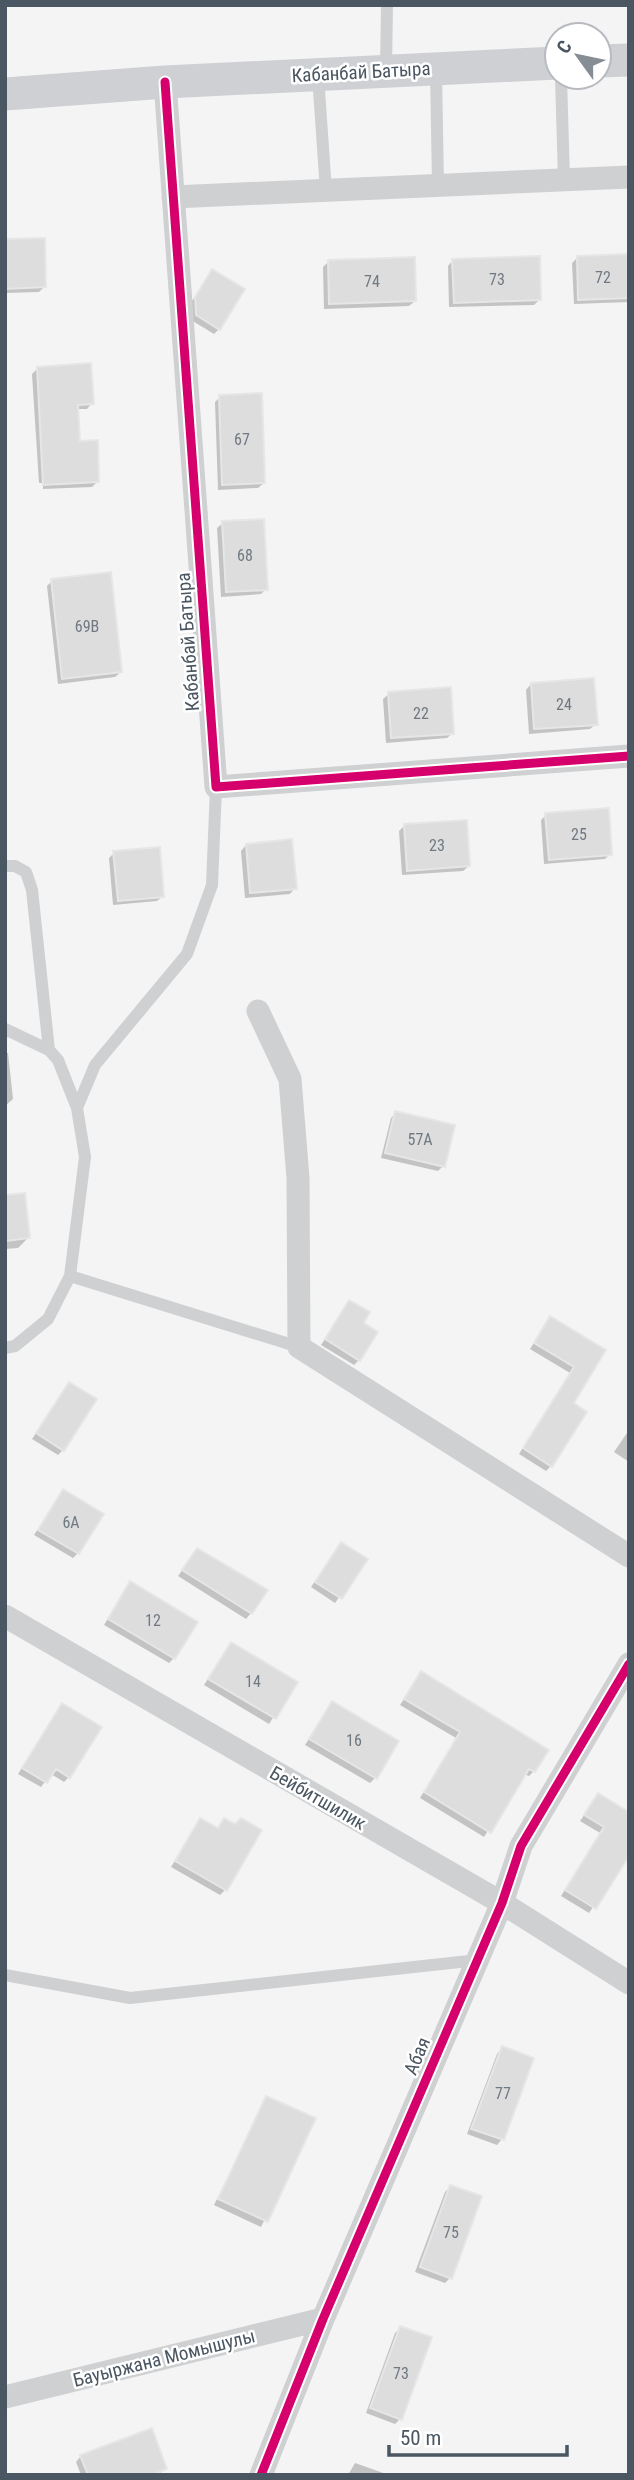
<svg xmlns="http://www.w3.org/2000/svg" width="634" height="2480" font-family="'Roboto Condensed',sans-serif">
<rect width="100%" height="100%" fill="#f4f4f4"/>
<path fill="#0003" d="M5 241 45 286 39 292 5 293Z
M629 256V302L574 304 572 263 578 257Z
M453 260 540 299 534 305 449 307 448 266Z
M328 262 415 301 409 306 324 309 323 267Z
M212 271 219 329 214 334 191 320 190 304Z
M37 369 92 403 87 409H76L78 442 97 482 92 487 43 489V483H39L32 374Z
M220 397 264 483 258 488 218 490 215 402Z
M223 523 266 589 261 594 221 597 217 528Z
M52 581 121 672 115 677 58 684 47 586Z
M531 684 596 724 590 729 529 734 526 690Z
M389 694 453 733 447 738 386 743 383 699Z
M546 815 610 854 605 859 544 864 541 820Z
M404 826 469 866 463 871 402 875 399 831Z
M246 845 295 888 290 894 245 898 241 851Z
M114 853 163 896 157 901 113 905 109 858Z
M5 1053H8L13 1099 5 1106Z
M396 1112 443 1166 438 1171 381 1158 391 1118Z
M5 1197 28 1238 18 1248 5 1249Z
M350 1302 361 1323 359 1360 354 1365 321 1345Z
M550 1318 603 1350 571 1404 551 1466 546 1471 519 1454 570 1373 530 1349Z
M69 1384 63 1450 58 1455 32 1439Z
M629 1430V1462L614 1452Z
M63 1491 78 1553 73 1558 34 1535Z
M341 1544 365 1560 335 1603 311 1587Z
M197 1550 251 1613 246 1619 178 1576Z
M126 1589 174 1658 169 1663 104 1625Z
M231 1644 296 1682 269 1724 204 1685Z
M421 1673 534 1771 529 1776 524 1774 484 1837 420 1798 456 1738 400 1705Z
M332 1703 375 1778 370 1783 305 1745Z
M62 1705 69 1777 64 1782 51 1774 41 1787 18 1774Z
M598 1795 629 1853 589 1913 561 1896 600 1833 580 1821Z
M200 1820 217 1830 224 1820 225 1890 220 1895 171 1867Z
M502 2048V2139L497 2145 467 2134 497 2054Z
M267 2098 314 2119 261 2227 214 2205Z
M450 2187V2278L445 2283 415 2272 445 2192Z
M400 2328V2419L395 2424 366 2413 395 2333Z
M81 2456 165 2469 158 2475H81L76 2462Z
M355 2463 389 2475H348Z"/>
<path fill="#ddddde" stroke="#e5e6e7" stroke-width="2" d="M45 238 46 287 5 289V239Z
M629 254V298L578 300 577 256Z
M540 256 541 300 454 303 452 259Z
M415 257 416 301 329 304 328 260Z
M212 269 245 289 220 330 196 315 195 297Z
M91 363 94 404 78 405 80 441 98 440 99 482 43 485 37 367Z
M262 393 265 483 222 485 219 395Z
M264 519 268 590 226 592 222 521Z
M111 572 122 672 62 679 51 579Z
M594 678 598 725 534 729 531 683Z
M451 687 454 734 391 738 388 692Z
M609 808 612 855 549 860 545 813Z
M467 820 470 866 407 871 404 824Z
M292 839 297 889 250 893 246 844Z
M160 847 164 897 118 901 113 851Z
M395 1111 455 1125 445 1167 385 1153Z
M25 1193 30 1238 5 1241V1195Z
M349 1300 370 1312 364 1323 378 1332 360 1361 325 1339Z
M550 1316 606 1350 574 1403 587 1412 552 1467 523 1448 574 1367 534 1343Z
M69 1382 97 1399 64 1451 36 1433Z
M63 1489 104 1514 79 1554 38 1530Z
M341 1542 368 1559 342 1599 315 1582Z
M197 1548 268 1590 252 1614 182 1570Z
M130 1581 198 1622 175 1659 108 1619Z
M231 1642 298 1682 276 1719 208 1679Z
M421 1671 549 1750 535 1772 529 1769 491 1833 424 1792 460 1732 404 1699Z
M332 1701 399 1741 377 1779 309 1739Z
M62 1703 102 1727 70 1778 56 1769 47 1783 22 1768Z
M598 1793 629 1812V1856L596 1909 565 1890 604 1827 584 1815Z
M200 1818 218 1828 224 1818 235 1824 241 1818 262 1830 227 1891 175 1861Z
M502 2046 534 2058 504 2140 471 2129Z
M266 2096 316 2118 268 2222 218 2199Z
M450 2185 482 2196 452 2279 420 2267Z
M400 2326 432 2337 402 2420 370 2408Z
M152 2428 167 2469 152 2475H88L80 2455Z"/>
<g fill="none" stroke-linecap="round" stroke-linejoin="round">
<path stroke="#ced0d2" stroke-width="12" d="M436 70 438 186
M386 71 387 5
M318 76 326 191
M561 77 564 180
M5 866H15L26 872 32 890 49 1050
M5 1029 49 1050 58 1060 77 1108 85 1157 70 1276 48 1319 15 1346 5 1348
M77 1108 95 1065 187 954 212 885 216 787
M70 1276 299 1347
M5 1975 130 1998 478 1960"/>
<path stroke="#ced0d2" stroke-width="23" d="M165 82 216 787 629 756
M173 197 629 177
M258 1011 290 1079 298 1178 299 1347 629 1556
M5 1616 502 1903 629 1983
M5 2397 323 2319
M261 2475 323 2319 502 1903 521 1846 629 1664"/>
<path stroke="#ced0d4" stroke-width="33" d="M599 61 629 60
M5 94 165 82 557 63"/>
<defs>
<path id="cycleway" d="M165 82 216 787 629 756
M261 2475 323 2319 502 1903 521 1846 629 1664"/>
</defs>
<use href="#cycleway" stroke="#fff" stroke-width="13"/>
<use href="#cycleway" stroke="#d6006c" stroke-width="9"/>
</g>
<g text-anchor="middle" dominant-baseline="central" stroke-width="5" stroke-linejoin="round" paint-order="stroke">
<g font-size="16" fill="#707881">
<text x="603" y="277">72</text>
<text x="497" y="279">73</text>
<text x="372" y="281">74</text>
<text x="242" y="439">67</text>
<text x="245" y="555">68</text>
<text x="87" y="626">69В</text>
<text x="564" y="704">24</text>
<text x="421" y="713">22</text>
<text x="579" y="834">25</text>
<text x="437" y="845">23</text>
<text x="420" y="1139">57А</text>
<text x="71" y="1522">6А</text>
<text x="153" y="1620">12</text>
<text x="253" y="1681">14</text>
<text x="354" y="1740">16</text>
<text x="503" y="2093">77</text>
<text x="451" y="2232">75</text>
<text x="401" y="2373">73</text>
</g>
<g font-size="19" fill="#4a5661" stroke="#fff">
<text transform="translate(361 72) rotate(-3)">Кабанбай Батыра</text>
<text transform="translate(188 642) rotate(-94)">Кабанбай Батыра</text>
<text transform="translate(318 1798) rotate(30)">Бейбитшилик</text>
<text transform="translate(417 2056) rotate(-67)">Абая</text>
<text transform="translate(164 2358) rotate(-14)">Бауыржана Момышулы</text>
</g>
</g>
<rect width="634" height="2480" fill="none" stroke="#4a5661" stroke-width="14"/>
<g transform="translate(578 56) rotate(303)"><circle r="33" fill="#ffffff" stroke="#b7bbc0" stroke-width="2"/>
<path d="M0-5L12 26L0 18L-12 26Z" fill="#868d94"/>
<text y="-10" font-size="19" font-weight="bold" text-anchor="middle" fill="#4a5661">С</text>
</g>
<path d="M389 2445v10h178v-10" fill="none" stroke="#4a5661" stroke-width="3.5"/>
<text x="400" y="2445" font-size="21" fill="#4a5661" stroke="#ffffff" stroke-width="5" paint-order="stroke">50 m</text>
</svg>
